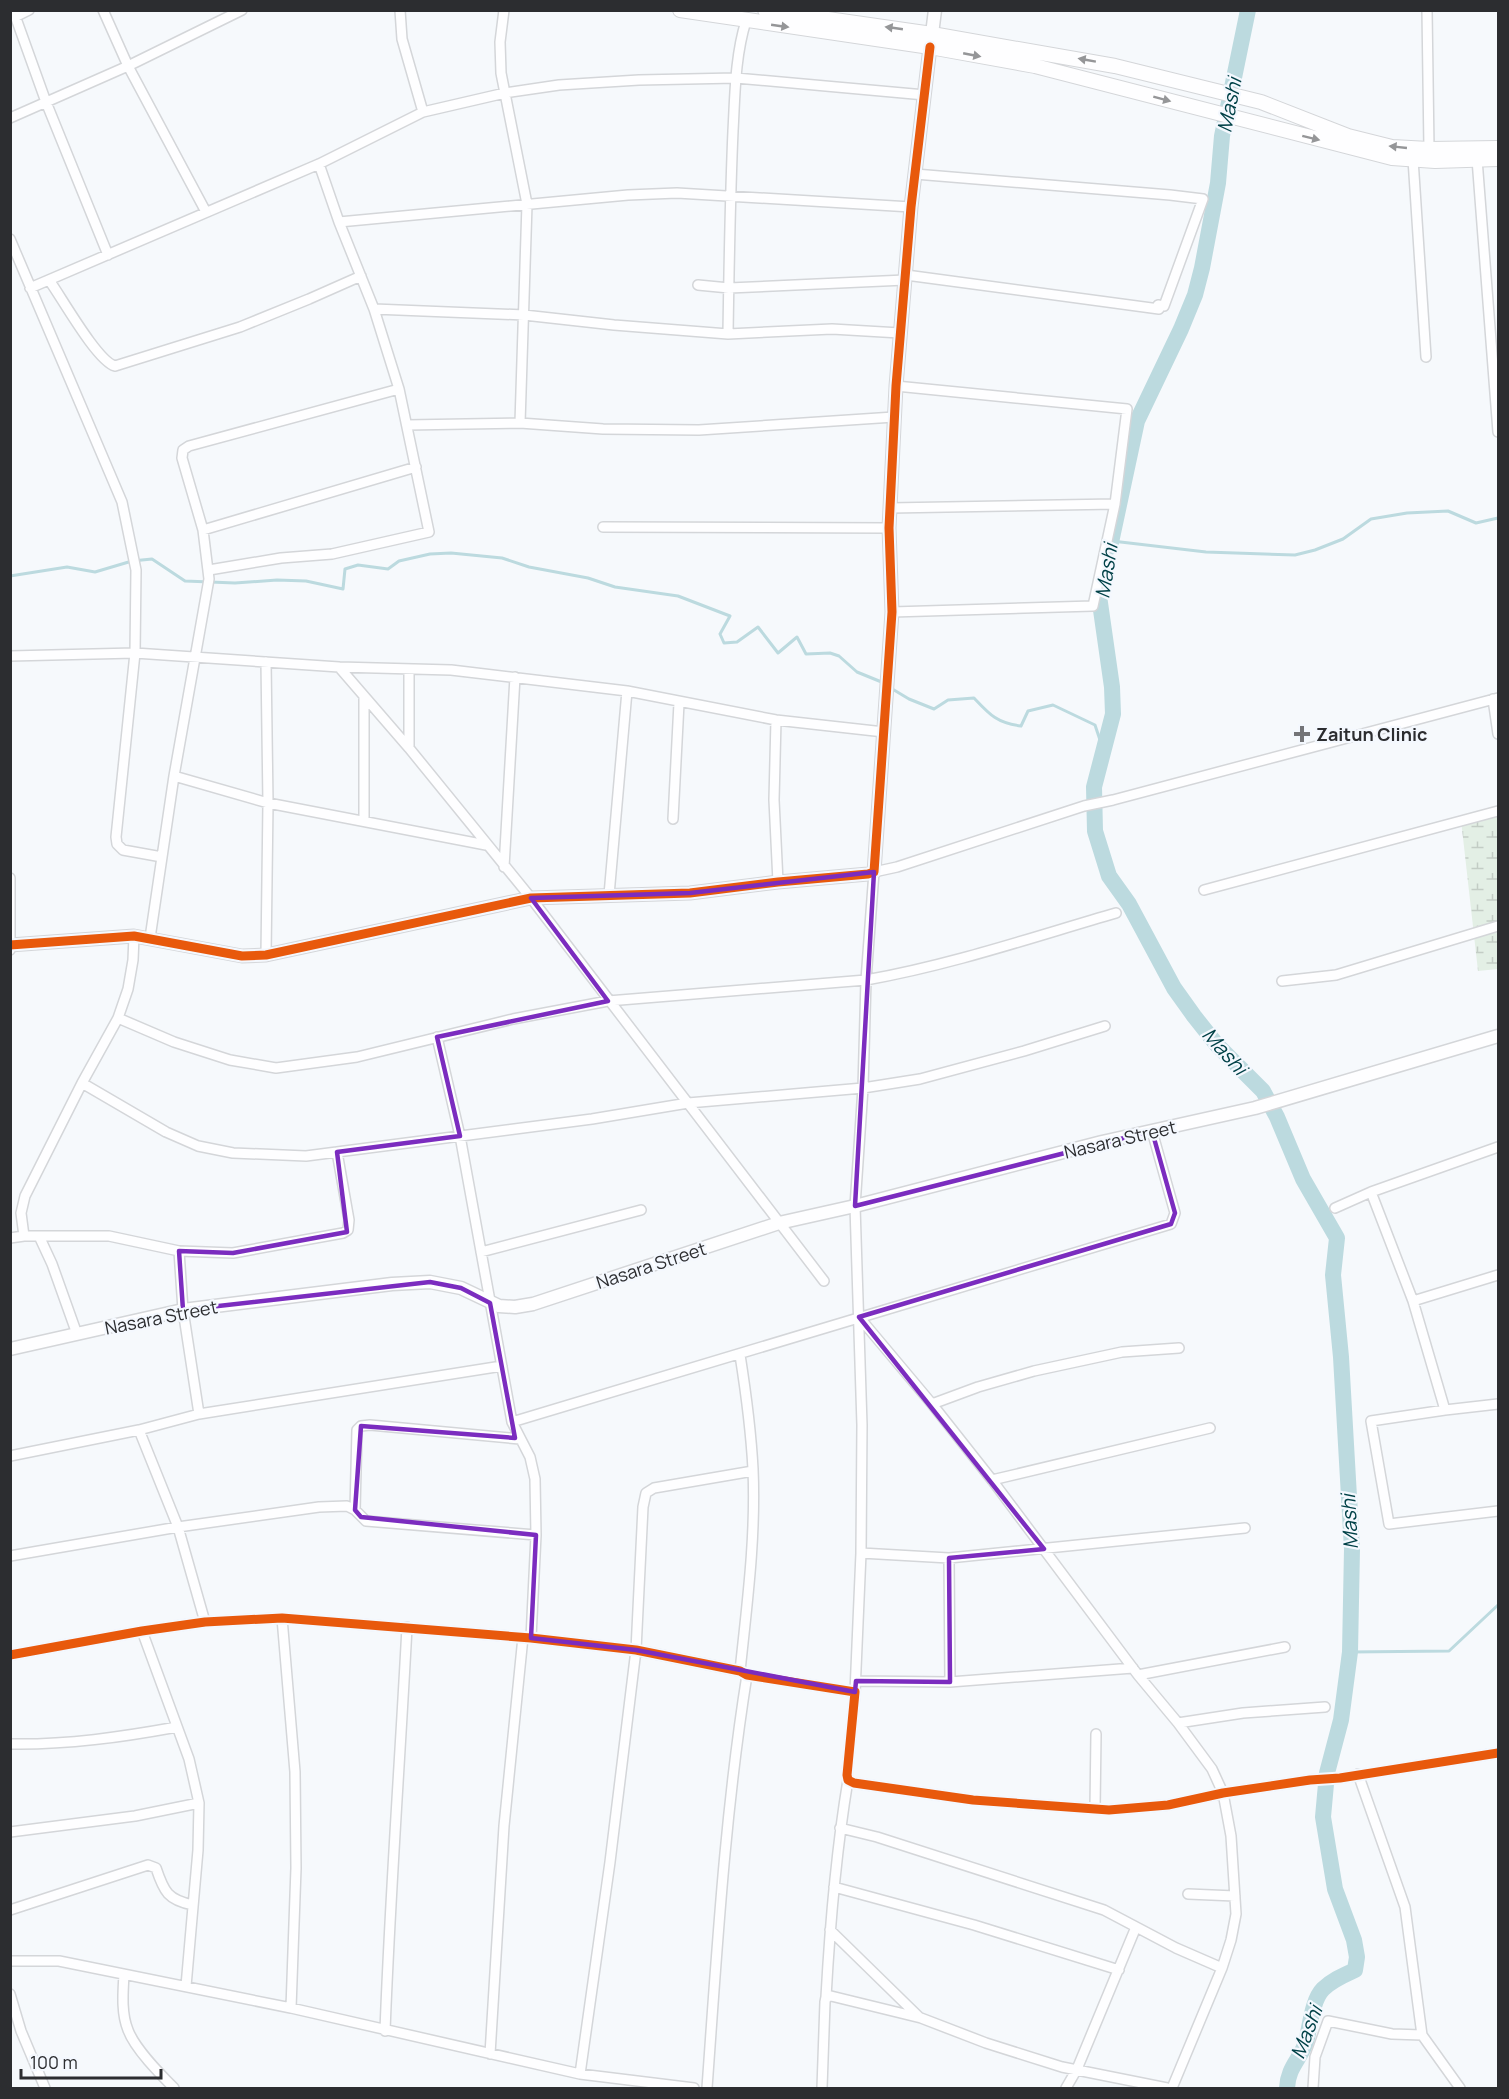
<svg xmlns="http://www.w3.org/2000/svg" width="1509" height="2099" font-family="Manrope,sans-serif">
<defs>
<pattern id="wetland-marsh" width="20" height="14" patternUnits="userSpaceOnUse" patternTransform="scale(1.5)"><rect width="20" height="14" fill="#e3efe5"/><path d="M1 5h8M5 5V1M11 12h8M15 12V8" fill="none" stroke="#c3cdc5"/></pattern>
</defs>
<rect width="100%" height="100%" fill="#f6f9fc"/>
<path fill="url(#wetland-marsh)" d="M1498 810V969L1478 971 1461 820Z"/>
<g fill="none" stroke-linecap="round" stroke-linejoin="round">
<path stroke="#bcdadf" stroke-width="3" d="M1112 541 1206 552 1295 555 1315 550 1343 539 1371 519 1407 513 1448 511 1476 523 1498 518
M10 576 67 567 95 572 132 561 152 559 185 581 235 583 277 580 306 581 343 589 345 569 358 565 388 569 399 561 430 554 451 553 502 558 529 567 588 578 615 587 678 596 730 616 720 634 724 643 737 642 758 627 778 653 797 637 806 654 830 653 839 656 857 672 884 683
M889 687 909 699 934 709 948 700 974 698C990 715 997 723 1021 726L1028 711 1053 705 1095 725 1103 749
M1350 1652 1449 1651 1498 1605"/>
<path stroke="#bcdadf" stroke-width="16" d="M1110 547 1137 421 1181 329 1195 295 1202 268 1218 183 1222 136 1248 10
M1103 578 1099 596 1112 687 1113 714 1094 787 1095 831 1109 876 1129 904 1174 988 1194 1016 1217 1045 1263 1091 1277 1117 1303 1179 1337 1238 1333 1275 1341 1357 1352 1549 1350 1652 1341 1720 1327 1773 1323 1817 1335 1889 1354 1940 1357 1957 1355 1970C1344 1975 1332 1980 1323 1989 1312 2000 1310 2027 1306 2042 1300 2060 1288 2067 1287 2088"/>
<defs>
<path id="minor" d="M13 10 46 102 108 255
M103 10 128 66 206 212
M400 10 402 39 423 112
M504 10 500 42 501 73 527 204 520 423
M1427 10 1429 149
M15 17 29 10
M10 118 128 66 242 10
M1413 159 1426 357
M1477 159 1498 432
M339 222 628 195 677 193 911 207
M10 239 122 502 136 570 135 653 116 837 117 844 123 850 162 857
M906 275 1159 309 1158 305 1164 306 1203 199 1170 195 915 174
M49 280C62 298 97 361 115 366L240 327 309 299 361 276
M698 285 729 288 905 280
M30 288 319 164 423 112 505 93 559 85 639 80 736 78 925 95
M374 309 524 315 614 325 728 334 832 329 900 333
M728 334C729 267 730 199 733 131 735 95 735 56 746 21
M407 425 520 423 603 429 699 430 894 417
M890 508 1115 504
M603 527 889 528
M203 530 416 467
M209 570 281 558 332 554 429 532 399 389 374 309 339 222 319 164
M892 612 1093 606 1115 504 1127 409 896 386
M10 656 135 653 339 667 451 670 627 691 776 720 884 732
M339 667 409 748 531 898 824 1281
M409 669V748
M1493 699 1498 734
M776 720 774 800 778 882
M174 776 268 803 486 845
M673 819 679 703
M364 821V696
M504 867 515 677
M10 878V950
M1204 890 1498 811
M609 895 627 691
M150 938 174 776 209 579 203 530 182 458 183 450 189 446 399 389
M266 955 268 803 266 662
M1282 981 1336 975 1498 926
M118 1018 174 1042 230 1060 276 1068 357 1057 513 1019 608 1001 866 980C951 965 1033 937 1116 913
M437 1037 460 1136 512 1422 530 1457 535 1479 536 1535 531 1638
M82 1083 166 1132 198 1146 233 1153 306 1156 592 1119 688 1103 863 1088 920 1079 1024 1051 1105 1026
M1335 1208 1371 1192
M24 1236 21 1213 25 1196 82 1083 118 1018 128 989 133 960 134 936
M39 1236 52 1264 77 1334
M10 1238 24 1236H109L179 1251 233 1253 343 1233 348 1230 349 1220 337 1152
M179 1251 183 1310 199 1414
M481 1252 641 1210
M1413 1301 1498 1275
M859 1317 932 1404 992 1480 1138 1675 1178 1723 1212 1769 1223 1793 1231 1836 1236 1914 1231 1940 1222 1968 1172 2088
M932 1404 978 1387 1034 1371 1122 1352 1179 1348
M1498 1404 1445 1410 1371 1421 1389 1524 1498 1511
M1445 1410 1413 1301 1371 1192 1498 1147
M512 1422C732 1358 951 1290 1171 1224L1175 1213 1152 1131
M139 1430 178 1527 205 1622
M10 1456 139 1430 199 1414 502 1366
M992 1480 1210 1428
M355 1510 357 1430 361 1426 370 1425 520 1439
M861 1553 949 1558 1245 1528
M10 1556 178 1527 319 1507 347 1506 355 1510 366 1521 536 1535
M949 1558 950 1682
M282 1618 295 1772 296 1868 291 2008
M142 1631 189 1759 199 1803 198 1850 186 1986
M10 1655 142 1631 205 1622 282 1618 531 1638 636 1650 740 1671 747 1675 855 1692 847 1775 848 1780 854 1783 973 1800 1109 1810 1168 1805 1223 1793 1310 1780 1340 1778 1498 1753
M740 1671C747 1604 756 1537 753 1469 751 1431 746 1393 740 1355
M1138 1675 1285 1647
M856 1681 950 1682 1133 1668
M855 1692 861 1553 862 1425 855 1206 863 1088 866 980 874 872 897 867 1084 806 1113 800 1498 698
M1178 1723 1243 1713 1325 1707
M10 1744C67 1745 122 1737 177 1727
M1358 1774 1405 1907 1422 2035 1460 2088
M1095 1809 1096 1734
M840 1828 877 1837 1104 1910 1176 1948 1222 1968
M10 1832 135 1816 199 1803
M834 1887 974 1925 1119 1970
M1188 1894 1235 1896
M10 1910 148 1865 156 1868C164 1892 168 1900 193 1905
M830 1930 919 2017
M10 1961H59L291 2008 580 2074 694 2088
M124 1974C123 1992 121 2013 128 2030 135 2049 160 2074 174 2088
M10 1994 21 2031 45 2088
M826 1997C830 1924 836 1852 848 1780
M385 2031C390 1896 400 1761 407 1627
M490 2054 504 1826 523 1637
M580 2074 610 1862 636 1650 643 1507 646 1493 654 1488 753 1471
M707 2088C717 1950 725 1812 747 1675
M822 2088 825 2002 826 1997 831 1996 921 2018 986 2043 1062 2067 1167 2088
M1066 2088 1077 2069 1136 1927
M1313 2088 1315 2057 1328 2021 1392 2034 1422 2035"/>
<path id="tertiary" d="M932 34 935 10
M10 945 134 936 242 956 266 955 531 898 690 893 778 882 868 874 874 872 892 612 889 528 896 386 911 207 930 47
M10 1349 183 1310 392 1284 430 1282 461 1288 499 1306 515 1307 533 1304 779 1223 855 1206 1102 1142 1255 1108 1498 1036"/>
<path id="secondary" d="M680 10 930 47 1035 66 1392 158 1435 161 1498 159
M765 10 932 34 1115 66 1261 102 1348 136 1392 147 1429 149 1498 148"/>
</defs>
<use href="#minor" stroke="#d4d6d9" stroke-width="12"/>
<use href="#tertiary" stroke="#d4d6d9" stroke-width="15"/>
<use href="#secondary" stroke="#d4d6d9" stroke-width="16"/>
<use href="#minor" stroke="#fefeff" stroke-width="9"/>
<use href="#tertiary" stroke="#fefeff" stroke-width="12"/>
<use href="#secondary" stroke="#fefeff" stroke-width="14"/>
<defs>
<path id="cycleway" d="M10 945 134 936 242 956 266 955 531 898 690 893 778 882 868 874 874 872 892 612 889 528 896 386 911 207 930 47
M10 1655 142 1631 205 1622 282 1618 531 1638 636 1650 740 1671 747 1675 855 1692 847 1775 848 1780 854 1783 973 1800 1109 1810 1168 1805 1223 1793 1310 1780 1340 1778 1498 1753"/>
</defs>
<use href="#cycleway" stroke="#f4f8fe" stroke-width="13"/>
<use href="#cycleway" stroke="#e8590c" stroke-width="9"/>
</g>
<defs><path id="oneway-solid" d="M-6-.8H1V-3.2L6.5 0L1 3.2V.8H-6Z" transform="scale(1.5)"/></defs>
<g fill="#959698">
<use href="#oneway-solid" transform="translate(780 26) rotate(8)"/>
<use href="#oneway-solid" transform="translate(894 28) rotate(-172)"/>
<use href="#oneway-solid" transform="translate(972 55) rotate(11)"/>
<use href="#oneway-solid" transform="translate(1087 60) rotate(-170)"/>
<use href="#oneway-solid" transform="translate(1162 99) rotate(15)"/>
<use href="#oneway-solid" transform="translate(1311 138) rotate(14)"/>
<use href="#oneway-solid" transform="translate(1398 147) rotate(-174)"/>
</g>
<path fill="none" stroke="#7b2cbf" stroke-width="4.5" stroke-linejoin="round" d="M874 872 855 1206 1152 1131 1175 1213 1171 1224 859 1317 1044 1549 949 1558 950 1682 856 1681 855 1692 636 1650 531 1638 536 1535 361 1517 355 1510 361 1426 515 1438 490 1303 461 1288 430 1282 183 1310 179 1251 233 1253 347 1232 337 1152 460 1136 437 1037 608 1001 531 898 690 893Z"/>
<path fill="#737477" stroke="#f4f8fe" stroke-width="2" d="M1299 725h6v6h6v6h-6v6h-6v-6h-6v-6h6z"/>
<g text-anchor="middle" dominant-baseline="central" stroke-width="4.5" stroke-linejoin="round" paint-order="stroke">
<g font-size="18" font-weight="bold" fill="#2c2d30" stroke="#f4f8fe" text-anchor="start">
<text x="1316" y="734">Zaitun Clinic</text>
</g>
<g font-size="18" fill="#2c2d30" stroke="#f4f8fe">
<text transform="translate(1120 1139) rotate(-13)">Nasara Street</text>
<text transform="translate(651 1265) rotate(-18)">Nasara Street</text>
<text transform="translate(161 1317) rotate(-11)">Nasara Street</text>
</g>
<g font-size="20" font-style="italic" fill="#004147" stroke="#f4f8fe">
<text transform="translate(1229 105) rotate(-79)">Mashi</text>
<text transform="translate(1106 571) rotate(-81)">Mashi</text>
<text transform="translate(1225 1051) rotate(48)">Mashi</text>
<text transform="translate(1349 1522) rotate(-93)">Mashi</text>
<text transform="translate(1306 2032) rotate(-69)">Mashi</text>
</g>
</g>
<rect width="1509" height="2099" fill="none" stroke="#2c2d30" stroke-width="24"/>
<path d="M21 2069v9h140v-9" fill="none" stroke="#2c2d30" stroke-width="3"/>
<text x="30" y="2069" font-size="18" fill="#2c2d30" stroke="#f4f8fe" stroke-width="4.5" paint-order="stroke">100 m</text>
</svg>
